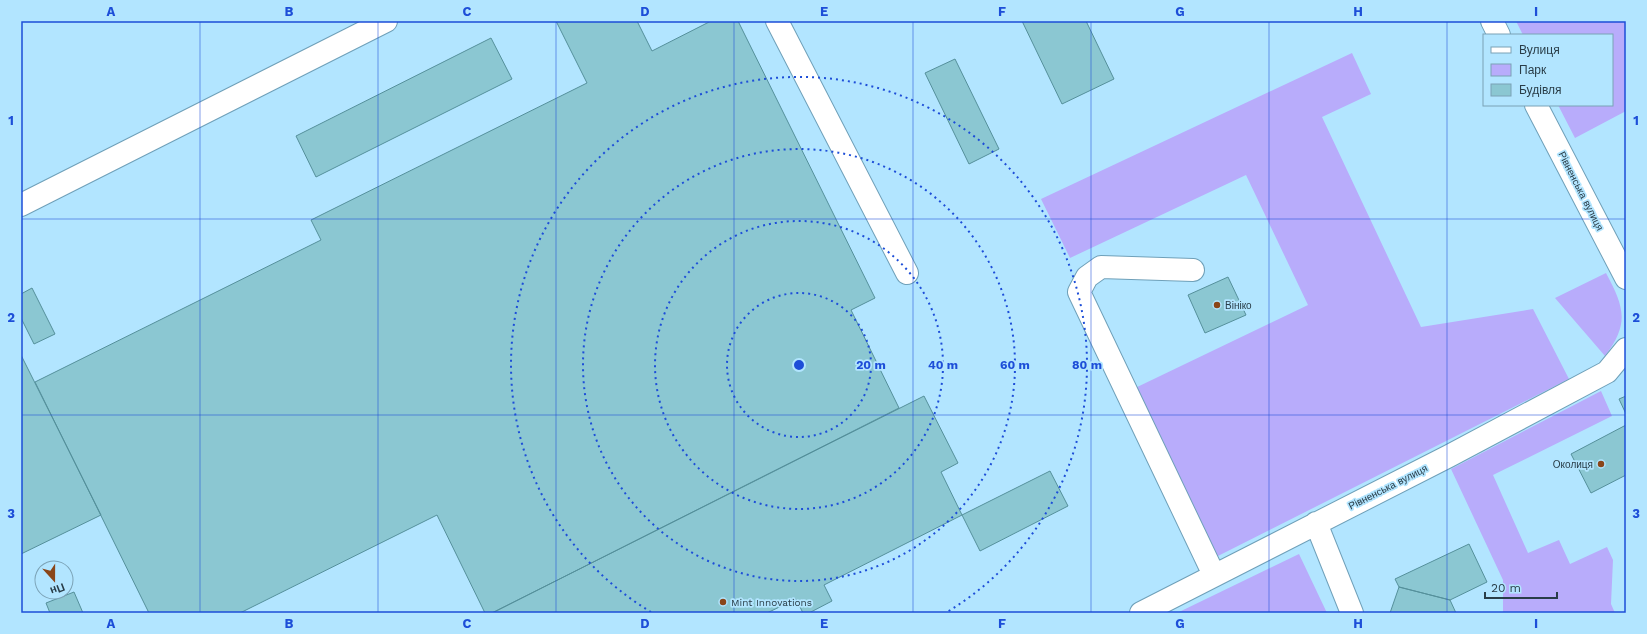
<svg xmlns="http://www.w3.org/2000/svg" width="1647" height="634" font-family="'Work Sans',sans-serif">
<rect width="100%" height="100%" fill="#b2e5ff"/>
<path fill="#b8acfb" d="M1516 21H1626V111L1575 138 1558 105H1612V35H1523Z
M1352 53 1371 94 1322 117 1421 327 1533 309 1569 379 1214 558 1133 389 1308 305 1246 175 1070 258 1041 199Z
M1606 273C1624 307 1630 323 1605 356L1555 298Z
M1601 391 1612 416 1493 475 1528 553 1559 540 1570 564 1607 547 1613 560 1611 604 1615 613H1503V580L1451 469Z
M1299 554 1327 613H1177Z"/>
<path fill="#8bc7d2" stroke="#55909b" d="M556 21H637L652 51 711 21H738L875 298 851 310 899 408 492 613H485L437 515 240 613H149L35 382 321 240 311 220 587 83Z
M1022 21H1086L1114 79 1062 104Z
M491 38 512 79 316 177 296 136Z
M955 59 999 149 969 164 925 73Z
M1228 277 1246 315 1205 333 1188 295Z
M32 288 55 334 34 344 21 318V294Z
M21 355 101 515 21 554Z
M924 396 958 463 941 472 962 515 824 585 832 601 809 613H803L796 599 767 613H492Z
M1626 396V414L1619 399Z
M1626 425V475L1591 493 1571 454Z
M1050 471 1068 506 980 551 962 515Z
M1469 544 1487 582 1450 600 1399 587 1395 579Z
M1399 587 1450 600 1456 613H1390Z
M74 592 83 613H50L46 603Z"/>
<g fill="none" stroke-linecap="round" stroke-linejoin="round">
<defs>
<path id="minor" d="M777 21 907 273
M1492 21 1499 35
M1536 105 1626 278
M21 205 386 21
M1193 270 1101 267 1087 277 1079 292 1214 575
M1316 523 1352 613
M1141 613 1449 456 1607 372 1626 349"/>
</defs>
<use href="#minor" stroke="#6fa0b9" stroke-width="24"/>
<use href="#minor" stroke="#fff" stroke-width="22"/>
</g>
<path fill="none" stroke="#1d4ed8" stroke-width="1" stroke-opacity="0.55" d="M200 21V613M378 21V613M556 21V613M734 21V613M913 21V613M1091 21V613M1269 21V613M1447 21V613M21 219H1626M21 415H1626"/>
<g fill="none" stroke="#1d4ed8" stroke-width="2" stroke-dasharray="2 4">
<circle cx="799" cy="365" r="72"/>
<circle cx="799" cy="365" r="144"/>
<circle cx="799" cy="365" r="216"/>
<path d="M651 612A288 288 0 1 1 947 612"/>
</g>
<g fill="#8a4619" stroke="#b2e5ff" stroke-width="1.5">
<circle cx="1217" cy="305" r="4"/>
<circle cx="1601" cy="464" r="4"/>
<circle cx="723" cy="602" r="4"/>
</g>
<g text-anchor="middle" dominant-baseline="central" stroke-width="3.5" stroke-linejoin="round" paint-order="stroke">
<g font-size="10" fill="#293d48" stroke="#b2e5ff">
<text transform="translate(1581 191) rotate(63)">Рівненська вулиця</text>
<text transform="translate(1388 487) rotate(-27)">Рівненська вулиця</text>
</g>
<g font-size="10" fill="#293d48" stroke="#b2e5ff" text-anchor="start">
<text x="1225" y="305">Вініко</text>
<text x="1593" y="464" text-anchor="end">Околиця</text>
<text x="731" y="602">Mint Innovations</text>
</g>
</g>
<circle cx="799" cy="365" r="6" fill="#1d4ed8" stroke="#b2e5ff" stroke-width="2"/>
<g font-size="12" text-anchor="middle" font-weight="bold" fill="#1d4ed8" stroke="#b2e5ff" stroke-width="3.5" stroke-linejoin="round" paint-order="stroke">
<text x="871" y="369">20 m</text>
<text x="943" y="369">40 m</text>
<text x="1015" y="369">60 m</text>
<text x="1087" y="369">80 m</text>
</g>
<rect width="1647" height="634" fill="none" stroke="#b2e5ff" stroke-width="44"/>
<rect x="1483" y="34" width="130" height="72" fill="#b2e5ff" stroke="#7ba2b6"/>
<rect x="1491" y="47" width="20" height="6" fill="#ffffff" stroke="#7ba2b6"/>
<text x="1519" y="54" font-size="12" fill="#293d48">Вулиця</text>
<rect x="1491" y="64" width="20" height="12" fill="#b8acfb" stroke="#7ba2b6"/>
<text x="1519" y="74" font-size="12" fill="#293d48">Парк</text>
<rect x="1491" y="84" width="20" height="12" fill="#8bc7d2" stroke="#7ba2b6"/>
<text x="1519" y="94" font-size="12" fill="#293d48">Будівля</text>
<g transform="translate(54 580) rotate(159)"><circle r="19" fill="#b2e5ff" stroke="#7ba2b6"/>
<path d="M0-3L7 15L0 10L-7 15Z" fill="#8a4619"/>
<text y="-6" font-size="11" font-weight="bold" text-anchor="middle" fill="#293d48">Пн</text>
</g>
<path d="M1485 592v6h72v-6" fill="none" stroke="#293d48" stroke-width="2"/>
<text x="1491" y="592" font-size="12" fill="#293d48" stroke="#b2e5ff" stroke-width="3" paint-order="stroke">20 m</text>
<rect x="22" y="22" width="1603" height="590" fill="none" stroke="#1d4ed8" stroke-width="1.5"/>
<g font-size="13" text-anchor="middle" font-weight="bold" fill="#1d4ed8">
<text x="111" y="16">A</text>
<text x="289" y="16">B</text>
<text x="467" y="16">C</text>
<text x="645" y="16">D</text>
<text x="824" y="16">E</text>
<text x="1002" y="16">F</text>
<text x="1180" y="16">G</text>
<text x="1358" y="16">H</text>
<text x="1536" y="16">I</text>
<text x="11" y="125">1</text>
<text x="1636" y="125">1</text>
<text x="11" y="322">2</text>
<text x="1636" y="322">2</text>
<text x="11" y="518">3</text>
<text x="1636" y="518">3</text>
<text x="111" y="628">A</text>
<text x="289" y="628">B</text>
<text x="467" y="628">C</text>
<text x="645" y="628">D</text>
<text x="824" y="628">E</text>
<text x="1002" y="628">F</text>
<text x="1180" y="628">G</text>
<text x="1358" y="628">H</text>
<text x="1536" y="628">I</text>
</g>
</svg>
